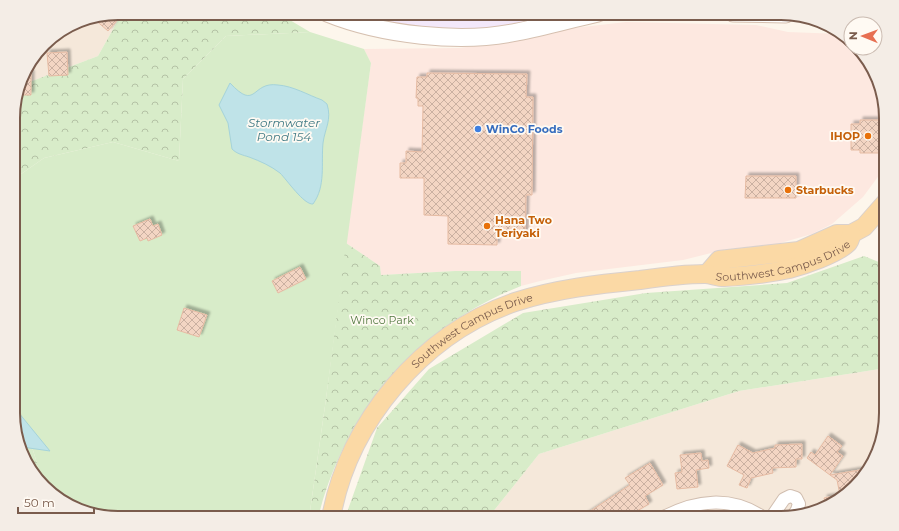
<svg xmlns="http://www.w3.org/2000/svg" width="899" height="531" font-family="Montserrat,sans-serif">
<defs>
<pattern id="forest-crowns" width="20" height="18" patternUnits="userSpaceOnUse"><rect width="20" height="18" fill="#d8ecc9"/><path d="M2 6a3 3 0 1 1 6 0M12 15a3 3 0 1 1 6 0" fill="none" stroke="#b4c2a5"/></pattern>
<pattern id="building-cross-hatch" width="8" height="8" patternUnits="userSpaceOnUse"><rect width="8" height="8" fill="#f3d5c3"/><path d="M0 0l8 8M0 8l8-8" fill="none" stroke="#cab0a1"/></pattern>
<filter id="shadow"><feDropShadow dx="3" dy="-3" stdDeviation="1" flood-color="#0004"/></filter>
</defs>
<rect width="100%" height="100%" fill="#fdf6ec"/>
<path fill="#f5e8da" d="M118 13H122L98 56 19 86 24 71 49 39 78 21Z
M886 368V419L872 466 834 504 787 518H488L539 454 739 391Z"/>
<path fill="#fde8e0" d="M626 22 756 25 788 32 841 34 851 44V48H856L868 60 886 111V166L863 197 832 224 812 234 777 244 727 249 683 260 576 273 540 281 521 286 520 271H455L381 275 380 266 346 243 371 63 364 49 459 48 500 43 565 29Z"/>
<path fill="#f3e8fa" d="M327 13H598L463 37Z"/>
<path fill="#d8ecc9" d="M310 32 364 49 371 63 325 406 309 518H118L65 504 43 483 32 447 14 417V179L44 158 113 142 179 161 183 79 226 36Z"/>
<path fill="url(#forest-crowns)" d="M122 13H278L310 32 226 36 183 79 179 161 113 142 44 158 14 179V105L19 86 98 56Z
M346 243 380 266 381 275 455 271H521V286C416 328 346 409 318 518H309L325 406Z
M864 256 886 265V368L739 391 539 454 488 518H345L377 428 429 369 523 313 646 293 787 283Z
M14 426 32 447 43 483 31 471Z"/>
<path fill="#bfe3e8" stroke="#a5d3da" d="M230 83C257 112 251 81 278 85 293 86 308 95 322 100L327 104C332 120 325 128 323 143 321 164 326 186 313 204 304 205 287 180 280 173 271 166 260 161 249 157 243 155 237 154 232 149L228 123 219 105Z
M14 407 50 451 22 447 14 426Z"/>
<path fill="url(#building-cross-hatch)" stroke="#e6bba3" filter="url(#shadow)" d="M118 13H123L108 31 93 18Z
M67 52 68 75 49 76 47 53Z
M24 73H31V95H17Z
M427 73 527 74 526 97H533L532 195H526L525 236H497V245L448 244V216L424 215V178H400V163H406V151L422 152 423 106H418V98H416L417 77H427Z
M860 120H881V153H860V150H851V124H860Z
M746 176H796V198H745Z
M150 219 153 226 158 224 162 235 148 241 147 238 140 241 133 226Z
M300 267 306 279 278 293 272 281Z
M184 308 207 315 199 337 177 330Z
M828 436 842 446 837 452 843 456 830 475 807 458 811 452 815 455Z
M802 444V459H796V467L772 468 773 473 751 478 747 488 739 485 744 475 727 466 738 445 753 453 775 448V445Z
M701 453 702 461 708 460 709 468 696 470 698 487 677 489 675 473 682 472 680 455Z
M650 463 663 485 645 496 649 504 625 518H580L630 485 625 478Z
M860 470 861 477 834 504 826 506 824 498 840 495 837 480 830 475Z"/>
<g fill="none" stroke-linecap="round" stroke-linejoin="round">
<defs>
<path id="street" d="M48 40 57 34
M662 518C695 500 731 495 764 518
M771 518 784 499 790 496 796 498 799 504 797 510 793 516"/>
<path id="secondary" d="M327 13C381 35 461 44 517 32 544 27 571 19 598 13
M733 13 786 14"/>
<g id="primary">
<path d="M707 274 719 260 799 251 837 234H851L864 227 886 202"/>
<path id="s1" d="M331 518C348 422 422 334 515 302 555 289 599 284 640 280 661 277 683 274 705 274 711 274 717 277 724 277 742 276 771 273 789 269 804 265 837 254 848 243 850 240 851 237 851 234"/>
</g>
</defs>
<use href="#street" stroke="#d1beb0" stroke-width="14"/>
<use href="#secondary" stroke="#d6c0b0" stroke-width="19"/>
<use href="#primary" stroke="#dad1cd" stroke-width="20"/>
<use href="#street" stroke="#fff" stroke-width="12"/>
<use href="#secondary" stroke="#fff" stroke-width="17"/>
<use href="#primary" stroke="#fbd9a5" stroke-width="18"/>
</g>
<circle fill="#3f7fe0" stroke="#fffaf3" stroke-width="1.5" cx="478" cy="129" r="4"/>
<g fill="#e8710a" stroke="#fffaf3" stroke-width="1.5">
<circle cx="868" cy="136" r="4"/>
<circle cx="788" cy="190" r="4"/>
<circle cx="487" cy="226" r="4"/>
</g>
<g text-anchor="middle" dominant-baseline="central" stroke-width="3.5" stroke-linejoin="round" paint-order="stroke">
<g font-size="11" font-weight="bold" fill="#366cbe" stroke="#fffaf3" text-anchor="start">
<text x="486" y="129">WinCo Foods</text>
</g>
<g font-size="11" font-weight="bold" fill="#c56008" stroke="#fffaf3" text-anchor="start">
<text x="860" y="136" text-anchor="end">IHOP</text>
<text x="796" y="190">Starbucks</text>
<text x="495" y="220">Hana Two<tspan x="495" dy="13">Teriyaki</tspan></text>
</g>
<g font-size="11" fill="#7a5c4d" stroke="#fffaf3">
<text stroke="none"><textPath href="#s1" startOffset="570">Southwest Campus Drive</textPath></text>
<text stroke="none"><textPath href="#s1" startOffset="245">Southwest Campus Drive</textPath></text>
</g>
<g font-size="11" fill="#537a41" stroke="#fffaf3">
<text x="382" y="320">Winco Park</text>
</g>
<g font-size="12" font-style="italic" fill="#437c86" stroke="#fffaf3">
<text x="284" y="122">Stormwater<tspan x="284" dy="14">Pond 154</tspan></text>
</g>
</g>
<path d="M0 0H899V531H0ZM118 20H781A98 98 0 0 1 879 118V413A98 98 0 0 1 781 511H118A98 98 0 0 1 20 413V118A98 98 0 0 1 118 20Z" fill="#f4ede6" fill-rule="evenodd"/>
<path fill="none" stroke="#7a5c4d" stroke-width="2" d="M118 20H781A98 98 0 0 1 879 118V413A98 98 0 0 1 781 511H118A98 98 0 0 1 20 413V118A98 98 0 0 1 118 20Z"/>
<g transform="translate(863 36) rotate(271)"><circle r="19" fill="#fffaf3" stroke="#cabbb1"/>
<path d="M0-3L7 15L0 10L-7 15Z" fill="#e76f51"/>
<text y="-6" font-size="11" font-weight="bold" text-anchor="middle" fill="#7a5c4d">N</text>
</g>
<path d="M18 507v6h76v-6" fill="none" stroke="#7a5c4d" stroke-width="2"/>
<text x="24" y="507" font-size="12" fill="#7a5c4d" stroke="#fffaf3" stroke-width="3" paint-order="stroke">50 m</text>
</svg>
